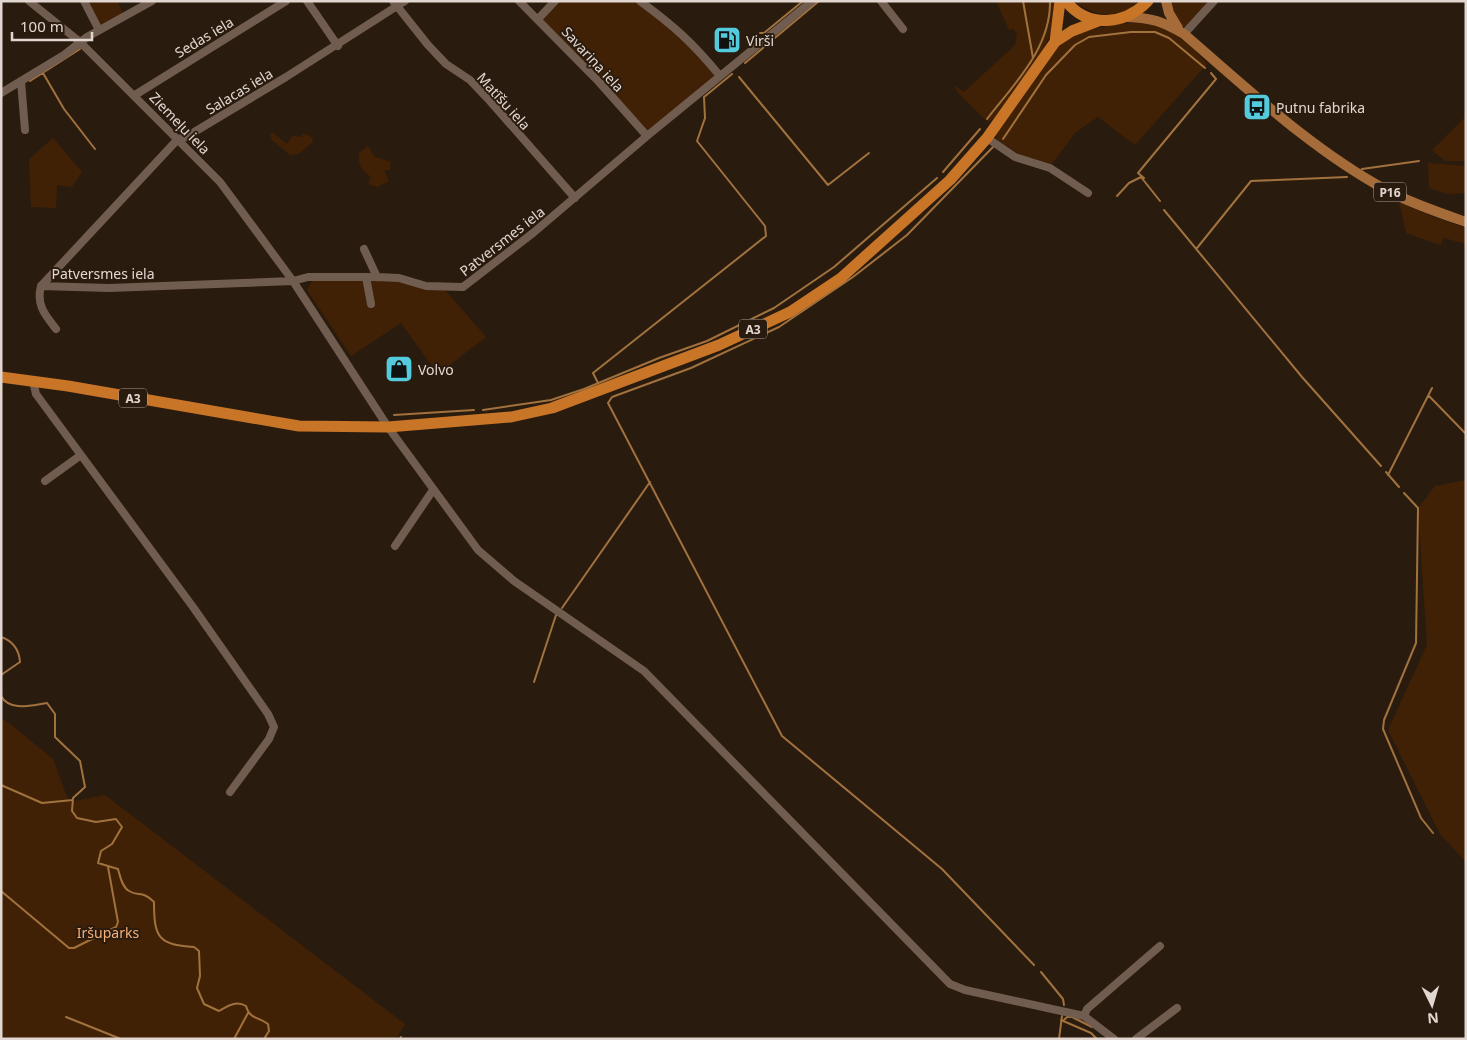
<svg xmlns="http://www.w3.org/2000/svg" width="1467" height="1040" font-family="'Noto Sans',sans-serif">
<rect width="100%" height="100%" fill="#2a1b0f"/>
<path fill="#412105" d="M88 1H117L123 13 100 25Z
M555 1H640L677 28 720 76 647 136 538 19Z
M996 1H1054C1060 43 1018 86 995 118L988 122 958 93 954 85 964 92 1015 45 1017 33 1013 29 1009 30Z
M1074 1H1139C1121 22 1093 16 1074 1Z
M1170 1H1212L1186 29C1176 22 1173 12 1170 1Z
M1139 22C1168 26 1189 41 1207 64L1135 145 1098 117 1075 133 1052 164 1019 154 997 140 995 135 1058 47C1081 28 1110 25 1139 22Z
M1466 116V161H1445L1432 150Z
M273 133 287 144 292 136 301 137 303 133 313 138 312 143 298 154 290 155 272 140 270 134Z
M53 138 82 172 72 187 57 185 56 208 31 207 29 159Z
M368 146 375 157 391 162 390 170H384L389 181 377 187 368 184 371 177C361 169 358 166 359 153Z
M1428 163 1466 166V193L1447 194 1429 188Z
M1399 202 1434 217 1466 228V244L1444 238 1440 245 1406 233Z
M313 280H396L446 291 486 337 438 374 401 323 351 356 307 290Z
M1466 480V862L1440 834 1388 730 1427 645 1418 508 1435 486Z
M4 719 53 759 69 802 105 795 405 1024 396 1039H1V720Z"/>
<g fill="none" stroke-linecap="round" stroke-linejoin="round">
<path stroke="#a1723e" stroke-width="2" d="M1023 1 1033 58
M760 33H764L803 1
M745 63 819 1
M43 73 64 109 95 149
M739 77 828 185 869 153
M30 81 80 49
M987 119C1014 84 1051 48 1050 1
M1003 139 1046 75 1075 45 1089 37 1131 32H1155L1169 38 1205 68
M993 147 907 235 853 277 779 327 691 368 612 397 608 403 782 736 942 869 1034 965
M1362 169 1419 161
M943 172 980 129
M1144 178 1138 173 1216 79 1211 73
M1117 196 1129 183 1141 177 1160 201
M1164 210 1302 377 1381 466
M1197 248 1251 181 1347 177
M598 383 593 373 766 236 765 226 697 141 705 118 704 97 732 74
M1429 396 1466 434
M483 410 551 400 584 389 659 358 707 341 774 308 834 267 937 178
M394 415 474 410
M1386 472 1399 487
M1388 475 1432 388
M1404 493 1418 508 1416 643 1384 720 1383 729 1421 818 1433 833
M562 608 650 482
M1 637C13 641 19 649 20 662L1 675
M534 682 556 615
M1 696C10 712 32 705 47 703L55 714V737L80 761 85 787 73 798 72 811 77 818 96 822 116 819 122 827 112 844 101 851 98 863 118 869C120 876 122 887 129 891 139 897 142 890 154 902 154 937 158 945 194 947L199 951 200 976 197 988 204 1004 219 1011C228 1006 236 1000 246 1006 250 1020 258 1016 268 1024L269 1031 264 1039
M1 785 42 803 73 800
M1 891 69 948H74L116 927 118 922 108 867
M1041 972 1063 999 1064 1005
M66 1017 121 1039
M1061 1020 1091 1033 1097 1039
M1063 1021 1067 1017H1072L1092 1027
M234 1039 248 1013
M400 1039 401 1037
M1059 1039 1062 1016"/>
<path stroke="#705d50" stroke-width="8" d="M29 1 80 42 220 182 293 281 388 427 478 550 514 581 644 671 950 984 965 990 1084 1016 1114 1039
M84 1 99 30
M307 1 338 46
M393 1 428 45 446 64 470 80 490 101 575 198
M519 1 599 82 647 136
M640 1C674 26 693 43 720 76
M881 1 903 29
M538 19 555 1
M1184 34 1214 1
M21 81 25 130
M1 93 64 55 87 37 152 1
M135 95 286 1
M987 138 1015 157 1050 168 1088 193
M364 249 377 277
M366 277 371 304
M41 286 109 288 293 281 308 277H377L399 278 426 286 463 287 533 233 647 136 812 1
M56 329C45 315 36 305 41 286L178 139 186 137 286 77 405 1
M33 381 36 394 193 607 268 714 274 727 269 739 230 792
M45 481 81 455
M395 546 433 490
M1084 1016 1087 1009 1160 946
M1136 1039 1177 1008"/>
<path stroke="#a56b38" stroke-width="10" d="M1166 1 1169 13 1178 28
M1127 17C1152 18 1162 21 1184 34 1249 90 1312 150 1388 191 1413 204 1440 213 1466 222"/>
<path stroke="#c87528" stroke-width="11" d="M1066 1C1088 29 1125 25 1148 1
M1055 42 1060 1
M1 377 68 386 299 426 388 427 511 417 552 408 719 345 790 312 841 278 950 180 987 138 1055 42 1072 31 1098 21"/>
</g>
<defs>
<symbol id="fuel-square" viewBox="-11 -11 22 22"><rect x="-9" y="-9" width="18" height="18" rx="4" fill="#53cbdc" stroke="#2a1b0f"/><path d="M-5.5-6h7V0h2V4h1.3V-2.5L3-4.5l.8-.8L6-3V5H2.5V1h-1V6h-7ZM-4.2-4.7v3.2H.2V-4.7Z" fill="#111"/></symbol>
<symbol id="bus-square" viewBox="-11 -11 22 22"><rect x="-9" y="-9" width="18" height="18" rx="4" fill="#53cbdc" stroke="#2a1b0f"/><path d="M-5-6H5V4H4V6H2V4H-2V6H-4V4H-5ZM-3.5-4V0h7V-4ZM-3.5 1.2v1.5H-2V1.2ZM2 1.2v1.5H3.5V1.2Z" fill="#111"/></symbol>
<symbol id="shop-square" viewBox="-11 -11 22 22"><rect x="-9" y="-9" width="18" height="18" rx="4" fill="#53cbdc" stroke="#2a1b0f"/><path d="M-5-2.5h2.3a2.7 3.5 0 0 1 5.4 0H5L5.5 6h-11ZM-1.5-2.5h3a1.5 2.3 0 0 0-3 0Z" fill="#111"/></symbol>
</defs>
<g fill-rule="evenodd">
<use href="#fuel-square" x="711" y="24" width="32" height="32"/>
<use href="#bus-square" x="1241" y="91" width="32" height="32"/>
<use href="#shop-square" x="383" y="353" width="32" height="32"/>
</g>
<g text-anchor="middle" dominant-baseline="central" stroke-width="4" stroke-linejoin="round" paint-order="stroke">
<g fill="#2a1b0f" stroke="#ab9f96" stroke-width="1">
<rect x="1374" y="182.5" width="32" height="19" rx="4"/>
<rect x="739" y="319.5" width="28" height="19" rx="4"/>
<rect x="119" y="388.5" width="28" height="19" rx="4"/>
</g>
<g font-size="12" font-weight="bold" fill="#e2d7d0">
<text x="1390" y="192">P16</text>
<text x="753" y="329">A3</text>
<text x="133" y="398">A3</text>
</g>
<g font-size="14" fill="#e2d7d0" stroke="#2a1b0f">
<text transform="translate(204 37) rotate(-31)">Sedas iela</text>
<text transform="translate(593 59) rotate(47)">Savariņa iela</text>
<text transform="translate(239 91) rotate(-31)">Salacas iela</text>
<text transform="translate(504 101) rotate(48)">Matīšu iela</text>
<text transform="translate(180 123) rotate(46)">Ziemeļu iela</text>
<text transform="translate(502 241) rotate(-38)">Patversmes iela</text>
<text x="103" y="273">Patversmes iela</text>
</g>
<g font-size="14" fill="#e2d7d0" stroke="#2a1b0f" text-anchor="start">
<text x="746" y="40">Virši</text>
<text x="1276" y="107">Putnu fabrika</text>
<text x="418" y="369">Volvo</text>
</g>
<g font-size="14" fill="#f8af76" stroke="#2a1b0f">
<text x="108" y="932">Iršuparks</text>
</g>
</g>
<rect width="1467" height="1040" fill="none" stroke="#e2d7d0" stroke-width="5"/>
<g transform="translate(1432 1005) rotate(175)" stroke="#2a1b0f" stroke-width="4" paint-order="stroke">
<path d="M0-4L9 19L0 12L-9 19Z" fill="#e2d7d0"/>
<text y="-8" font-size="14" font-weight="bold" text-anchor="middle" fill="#e2d7d0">N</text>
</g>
<path d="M12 32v8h80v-8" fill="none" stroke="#e2d7d0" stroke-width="2.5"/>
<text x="20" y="32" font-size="15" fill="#e2d7d0" stroke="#2a1b0f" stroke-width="4" paint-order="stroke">100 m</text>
</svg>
